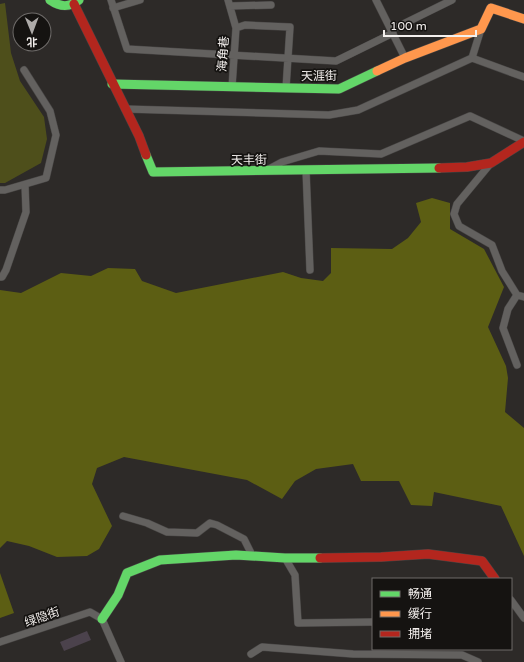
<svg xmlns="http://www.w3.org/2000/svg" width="524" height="662" font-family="'Varela Round','Noto Sans SC',sans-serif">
<rect width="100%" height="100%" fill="#2d2a28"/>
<path fill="#4e4f1b" d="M5 3 11 53 20 81 44 117 47 139 41 163 5 183H0V4Z"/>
<path fill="#5c5e13" d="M432 198 450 203V229L484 249 504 287 488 327 506 366 508 378 505 412 524 428V556L501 506 434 492 432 506 411 505 399 481H361L353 464 316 469 295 481 282 499 247 480 124 457 97 468 92 484 112 526 99 549 87 556 57 557 29 546 7 541 0 548V290L21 293 61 273 91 276 108 268 135 269 142 281 176 293 283 272 301 278 323 281 331 273V248L392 249 408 238 421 222 416 203Z
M0 573 14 613 0 618Z"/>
<path fill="#4b424c" d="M87 631 91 640 64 651 60 642Z"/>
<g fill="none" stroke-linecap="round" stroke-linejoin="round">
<defs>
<path id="street" d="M111 0 127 49 336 61 393 33
M228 0 236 28 232 87
M376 0 405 58
M230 6 271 5
M113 8 140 0
M236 28 245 25 290 27 286 88
M391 30 452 0
M472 58 481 29
M125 109 329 115 358 110 472 58 524 77
M491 163 457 204 454 214 459 226 492 245 502 271 517 295 524 297
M267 170 282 162 319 151 381 154 470 116 524 141
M306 170 310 270
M0 190H5L46 178 56 135 50 111 24 70
M0 277H2L6 270 26 212 25 185
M517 295 508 309 503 328 517 365
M123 516 147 523 167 532 197 533 210 523 217 525 244 539 252 555
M285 558 295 575 298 623 373 622
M511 600 524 618
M0 642 90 612 102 619 121 662
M251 654 262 647 353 654 462 655 478 662"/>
<path id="fast" d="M50 0C60 7 69 8 79 0
M112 84 339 89 377 71
M146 155 153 172 439 168
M102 619 118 595 127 573 160 560 236 555 285 558H320"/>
<path id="slow" d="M377 71 405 58 481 29 491 8 524 19"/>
<path id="jam" d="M74 4 139 136 146 155
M439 168 467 167 491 163 524 142
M320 558 381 557 428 554 482 561 495 579"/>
</defs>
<use href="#street" stroke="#484645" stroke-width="8"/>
<use href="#fast" stroke="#484645" stroke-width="10"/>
<use href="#slow" stroke="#484645" stroke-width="10"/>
<use href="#jam" stroke="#484645" stroke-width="10"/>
<use href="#street" stroke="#63615f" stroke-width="7"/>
<use href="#fast" stroke="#63d668" stroke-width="9"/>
<use href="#slow" stroke="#ff974d" stroke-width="9"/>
<use href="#jam" stroke="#b3261e" stroke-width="9"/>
</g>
<g text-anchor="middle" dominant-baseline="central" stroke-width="3.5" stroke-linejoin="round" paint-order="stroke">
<g font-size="12" fill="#f4f0ee" stroke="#151311">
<text transform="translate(223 54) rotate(-86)">海角巷</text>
<text transform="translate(319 76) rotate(-1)">天涯街</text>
<text transform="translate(249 160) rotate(-1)">天丰街</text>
<text transform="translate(42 617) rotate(-19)">绿隐街</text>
</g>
</g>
<rect x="372" y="578" width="140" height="72" fill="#151311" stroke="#6e6b69"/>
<rect x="380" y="591" width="20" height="6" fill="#63d668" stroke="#6e6b69"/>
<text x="408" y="598" font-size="12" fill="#f4f0ee">畅通</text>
<rect x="380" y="611" width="20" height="6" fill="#ff974d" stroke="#6e6b69"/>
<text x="408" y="618" font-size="12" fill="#f4f0ee">缓行</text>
<rect x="380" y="631" width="20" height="6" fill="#b3261e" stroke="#6e6b69"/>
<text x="408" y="638" font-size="12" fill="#f4f0ee">拥堵</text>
<g transform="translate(32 32) rotate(179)"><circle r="19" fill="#151311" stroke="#6e6b69"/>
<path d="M0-3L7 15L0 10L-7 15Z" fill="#aeaba9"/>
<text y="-6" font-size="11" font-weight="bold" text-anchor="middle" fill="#f4f0ee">北</text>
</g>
<path d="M384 30v6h92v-6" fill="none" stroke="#f4f0ee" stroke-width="2"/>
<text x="390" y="30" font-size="12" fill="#f4f0ee" stroke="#151311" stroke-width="3" paint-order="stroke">100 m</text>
</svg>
